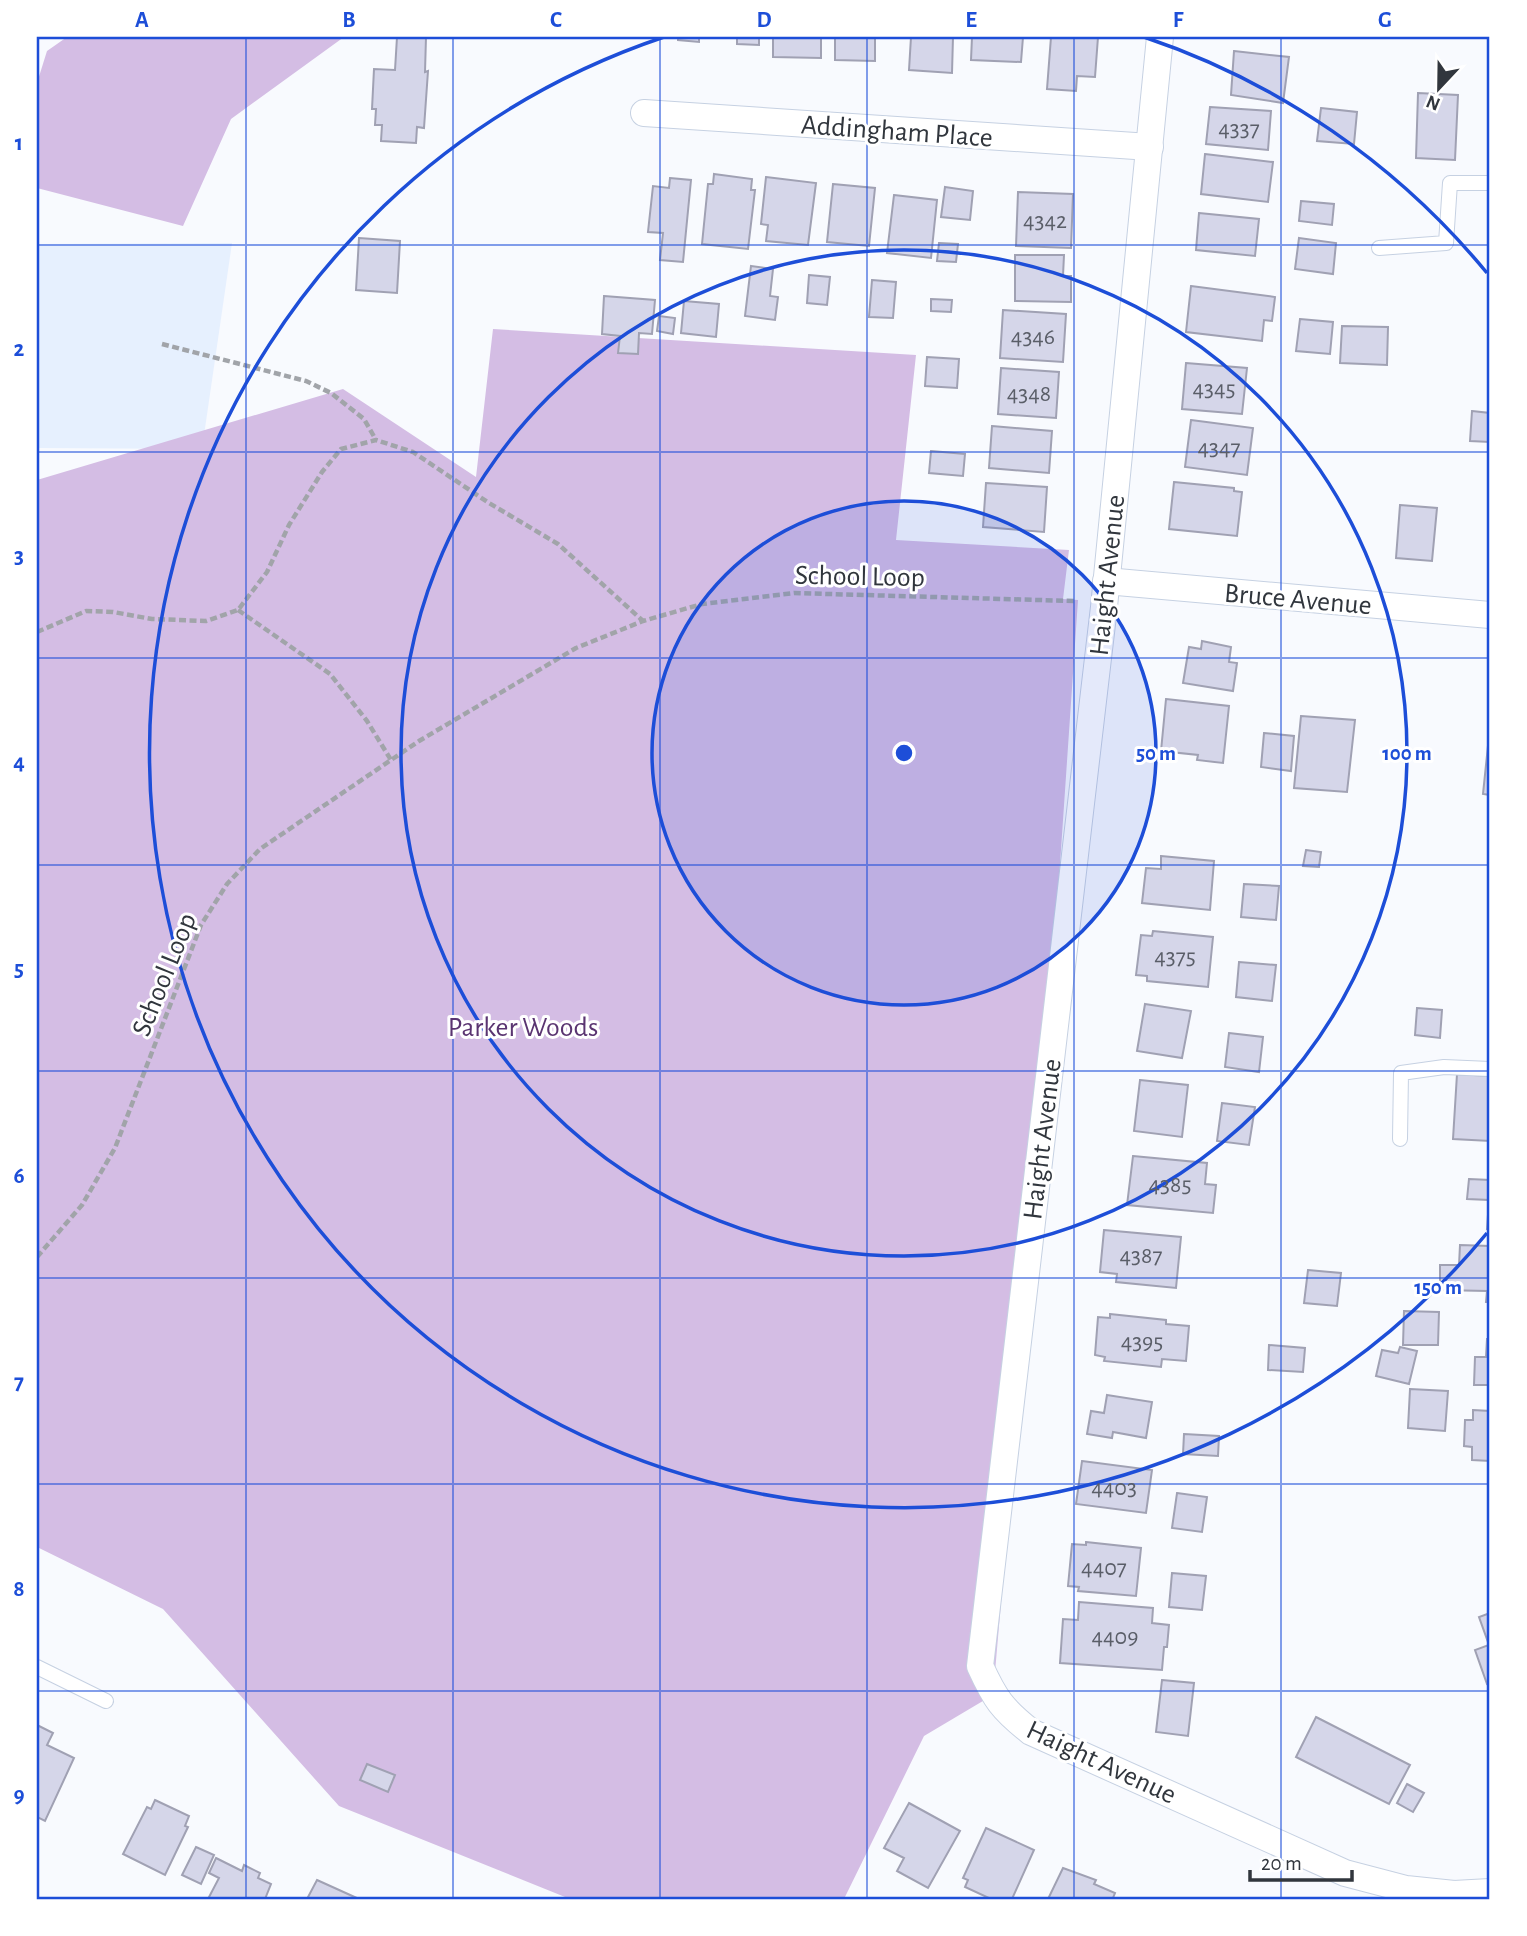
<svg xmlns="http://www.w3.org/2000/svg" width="1527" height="1936" font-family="'Alegreya Sans',sans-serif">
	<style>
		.built { fill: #e6f0fe }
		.green { fill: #d4bde4 }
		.building { fill: #d5d6e9; stroke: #a0a1b3; stroke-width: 2 }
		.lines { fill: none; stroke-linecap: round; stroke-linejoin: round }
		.service-casing { stroke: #c6d1e2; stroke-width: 16 }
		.minor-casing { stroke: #c6d1e2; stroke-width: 28 }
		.path { stroke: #a1a4a9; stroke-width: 4.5; stroke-dasharray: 7 3.5; stroke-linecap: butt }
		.service { stroke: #fff; stroke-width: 14 }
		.minor { stroke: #fff; stroke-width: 26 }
		.grid { fill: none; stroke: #1d4ed8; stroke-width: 2; stroke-opacity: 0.55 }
		.ring { fill: none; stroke: #1d4ed8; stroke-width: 3.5 }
		.labels { text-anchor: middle; stroke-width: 6; stroke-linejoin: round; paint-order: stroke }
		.number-label { font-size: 24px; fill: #5a5e68 }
		.street-label { font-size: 28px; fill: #31363d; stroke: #fff }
		.park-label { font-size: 28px; fill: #5a3471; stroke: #fff }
		.centre { fill: #1d4ed8; stroke: #fff; stroke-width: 3.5 }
		.ring-label { font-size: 21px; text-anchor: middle; font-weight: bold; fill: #1d4ed8; stroke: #fff; stroke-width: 6; stroke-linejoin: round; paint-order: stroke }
		.neatline { fill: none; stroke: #1d4ed8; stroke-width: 2.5 }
		.grid-label { font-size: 23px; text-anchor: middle; font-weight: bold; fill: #1d4ed8 }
	</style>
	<rect width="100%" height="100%" fill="#f8fafe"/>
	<polygon class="built" points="232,243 202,449 37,448 37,244"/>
	<g class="green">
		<polygon points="67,37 344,37 231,119 183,226 37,188 37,83 47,51"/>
		<polygon points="493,329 916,355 896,540 1069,550 1063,599 1078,600 1041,1143 993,1695 924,1736 844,1899 570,1899 339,1806 163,1609 37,1547 37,480 343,389 476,477"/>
	</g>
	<g class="building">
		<polygon points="397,37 426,37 425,72 428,71 424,128 417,127 416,143 381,141 382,125 375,125 376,109 372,109 374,69 395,70"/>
		<polygon points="678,37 699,37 699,42 678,40"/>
		<polygon points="737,37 759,37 759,45 737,44"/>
		<polygon points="773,37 821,37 821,58 773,57"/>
		<polygon points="835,37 875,37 875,61 835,60"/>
		<polygon points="911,37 953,37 952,73 909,70"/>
		<polygon points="972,37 1023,37 1021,62 971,60"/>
		<polygon points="1051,37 1098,37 1095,77 1077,76 1076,91 1047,89"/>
		<polygon points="1234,51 1289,57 1283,103 1231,95"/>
		<polygon points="1418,93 1458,95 1455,160 1416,158"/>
		<polygon points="1210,107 1271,111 1268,150 1206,144"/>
		<polygon points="1321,108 1357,112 1354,144 1317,141"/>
		<polygon points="1205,154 1273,162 1268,202 1201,194"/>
		<polygon points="714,174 752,179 751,190 755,190 748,249 702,244 708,184 713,184"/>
		<polygon points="766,177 816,183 808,245 766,241 768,225 761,224"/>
		<polygon points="670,178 691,180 683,262 660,260 663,233 648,232 653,186 669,188"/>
		<polygon points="833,184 875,188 869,246 827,242"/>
		<polygon points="945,187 973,191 970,220 941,217"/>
		<polygon points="1018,192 1073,194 1071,248 1016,246"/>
		<polygon points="894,195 937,200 931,258 887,253"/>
		<polygon points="1301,201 1334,204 1332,225 1299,221"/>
		<polygon points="1199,213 1259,219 1255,256 1196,250"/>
		<polygon points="359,238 400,241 397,293 356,290"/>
		<polygon points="1299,238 1336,243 1333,274 1295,269"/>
		<polygon points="939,243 958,244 956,262 937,261"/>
		<polygon points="1015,255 1064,255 1063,276 1071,276 1071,302 1015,301"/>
		<polygon points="751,266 773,269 770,296 778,297 775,320 745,316"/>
		<polygon points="809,275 830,277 827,305 807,303"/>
		<polygon points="872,280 896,282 893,318 869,317"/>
		<polygon points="1191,286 1275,297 1272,321 1264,320 1262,341 1186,332"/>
		<polygon points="604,296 655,300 652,334 639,333 638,354 618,353 620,336 602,334"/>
		<polygon points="931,299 952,300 951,312 931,311"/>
		<polygon points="684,301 719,304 716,337 681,333"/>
		<polygon points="1003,310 1066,314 1063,362 1000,358"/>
		<polygon points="659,316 675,318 673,334 657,331"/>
		<polygon points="1300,319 1333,322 1330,354 1296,351"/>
		<polygon points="1342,326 1388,327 1387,365 1340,363"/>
		<polygon points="927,357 959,359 957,388 925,386"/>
		<polygon points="1186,363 1247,368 1242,414 1182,409"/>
		<polygon points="1001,368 1059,372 1056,418 998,414"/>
		<polygon points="1472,411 1490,413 1490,442 1470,441"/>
		<polygon points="1191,420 1253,428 1247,475 1185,467"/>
		<polygon points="992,426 1052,431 1049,473 989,468"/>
		<polygon points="931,451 965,454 963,476 929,473"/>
		<polygon points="1174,482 1234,488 1234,491 1242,492 1237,536 1169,529"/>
		<polygon points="986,483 1047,487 1044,532 983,527"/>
		<polygon points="1400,505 1437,508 1432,561 1396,558"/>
		<polygon points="1202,641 1231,647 1229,662 1237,663 1233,691 1183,683 1189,647 1201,649"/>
		<polygon points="1166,699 1229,706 1223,763 1197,760 1198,755 1161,751"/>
		<polygon points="1301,716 1355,720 1347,792 1294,788"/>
		<polygon points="1490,726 1490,795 1483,794"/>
		<polygon points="1264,733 1294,736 1291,771 1261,767"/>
		<polygon points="1306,850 1321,852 1319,867 1303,866"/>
		<polygon points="1161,856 1214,861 1210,910 1142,903 1146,868 1161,869"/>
		<polygon points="1244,884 1279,886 1276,920 1241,917"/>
		<polygon points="1153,931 1213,937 1208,987 1147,981 1147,976 1136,975 1141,935 1152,936"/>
		<polygon points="1239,962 1276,965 1272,1001 1236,997"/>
		<polygon points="1145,1004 1191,1011 1182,1058 1137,1051"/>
		<polygon points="1417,1008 1442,1010 1440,1038 1415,1035"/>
		<polygon points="1229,1033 1263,1037 1259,1072 1225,1067"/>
		<polygon points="1457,1074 1490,1076 1490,1141 1453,1139"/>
		<polygon points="1140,1080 1188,1085 1182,1137 1134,1131"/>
		<polygon points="1222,1103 1255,1107 1249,1145 1217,1141"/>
		<polygon points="1133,1156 1207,1163 1205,1184 1216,1185 1213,1213 1127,1205"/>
		<polygon points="1469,1179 1490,1180 1490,1229 1487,1229 1489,1200 1467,1199"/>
		<polygon points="1104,1230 1181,1237 1176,1288 1116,1282 1117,1274 1100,1272"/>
		<polygon points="1460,1245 1490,1246 1490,1302 1486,1302 1487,1291 1440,1290 1440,1265 1459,1265"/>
		<polygon points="1308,1270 1341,1273 1337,1306 1304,1303"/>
		<polygon points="1404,1311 1439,1312 1438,1345 1403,1345"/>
		<polygon points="1110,1314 1166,1320 1166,1324 1189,1326 1186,1361 1162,1359 1161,1367 1104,1361 1105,1357 1095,1355 1098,1317 1110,1318"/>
		<polygon points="1487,1339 1490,1339 1490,1385 1474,1385 1475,1357 1486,1357"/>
		<polygon points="1269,1345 1305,1348 1303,1372 1268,1370"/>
		<polygon points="1400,1347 1417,1351 1409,1384 1376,1376 1382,1350 1398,1353"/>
		<polygon points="1410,1389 1448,1391 1445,1431 1408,1428"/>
		<polygon points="1107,1395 1152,1402 1146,1438 1113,1432 1112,1438 1087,1434 1091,1411 1104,1413"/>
		<polygon points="1473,1410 1490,1411 1490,1461 1472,1460 1472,1447 1464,1446 1465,1420 1473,1420"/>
		<polygon points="1184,1434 1219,1436 1218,1456 1183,1454"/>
		<polygon points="1082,1461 1152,1470 1146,1513 1076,1504"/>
		<polygon points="1177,1493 1207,1497 1202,1532 1172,1528"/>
		<polygon points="1086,1542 1141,1548 1136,1596 1078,1591 1079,1587 1068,1586 1072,1544 1086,1545"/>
		<polygon points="1172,1573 1206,1576 1202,1610 1169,1607"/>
		<polygon points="1079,1602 1153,1608 1152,1623 1169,1625 1167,1647 1164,1647 1162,1670 1060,1663 1063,1619 1078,1620"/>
		<polygon points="1490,1613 1490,1683 1487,1684 1475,1650 1489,1645 1479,1617"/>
		<polygon points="1162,1680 1194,1683 1188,1736 1156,1732"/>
		<polygon points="1316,1717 1410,1765 1389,1804 1296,1757"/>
		<polygon points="37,1725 53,1733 47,1745 74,1758 45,1821 37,1817"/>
		<polygon points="367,1764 395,1775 388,1792 360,1780"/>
		<polygon points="1407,1784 1424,1793 1413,1812 1397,1803"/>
		<polygon points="155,1800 189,1816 185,1826 188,1827 165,1875 123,1854 147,1807 151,1809"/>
		<polygon points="909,1803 960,1831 928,1888 897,1871 904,1858 884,1848"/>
		<polygon points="986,1828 1034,1850 1012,1899 991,1899 965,1887 968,1880 963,1878"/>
		<polygon points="196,1847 214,1855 201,1884 182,1875"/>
		<polygon points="216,1858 242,1871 244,1865 260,1873 258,1878 271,1884 265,1899 208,1899 219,1878 209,1873"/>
		<polygon points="1063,1868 1096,1880 1094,1884 1115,1893 1113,1898 1114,1899 1048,1899"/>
		<polygon points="317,1880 359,1899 307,1899"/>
	</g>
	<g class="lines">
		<g class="service-casing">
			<g id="service">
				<polyline points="1379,248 1446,243 1450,183 1490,183"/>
				<polyline points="1400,1139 1401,1073 1444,1067 1490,1069"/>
				<polyline points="37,1667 106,1701"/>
			</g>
		</g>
		<g class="minor-casing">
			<g id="minor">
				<path d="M1160,37L1104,607L980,1666C995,1699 1002,1709 1031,1732L1345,1873L1406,1889L1454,1894L1490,1892"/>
				<polyline points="644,113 1150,147"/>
				<polyline points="1106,581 1490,615"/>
			</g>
		</g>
		<g class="path">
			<polyline points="162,344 306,381 331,393 364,419 376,440"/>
			<polyline points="238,610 330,674 367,721 391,760"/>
			<polyline points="37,632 86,611 113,612 152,619 206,621 238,610 267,572 289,525 322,472 341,449 376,440 413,452 489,503 558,544 643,621"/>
			<polyline points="37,1257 82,1205 115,1148 201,925 227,884 260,849 419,741 576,648 643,621 702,604 794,593 1074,601"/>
		</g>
		<use href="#service" class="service"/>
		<use href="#minor" class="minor"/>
	</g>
	<path class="grid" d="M246,37V1899M453,37V1899M660,37V1899M867,37V1899M1074,37V1899M1281,37V1899M37,245H1490M37,452H1490M37,658H1490M37,865H1490M37,1071H1490M37,1278H1490M37,1484H1490M37,1691H1490"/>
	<circle cx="904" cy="753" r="252" fill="#1d4ed8" fill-opacity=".12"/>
	<g class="ring">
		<circle cx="904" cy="753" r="252"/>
		<circle cx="904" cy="753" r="503"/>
		<path d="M1487 1233A755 755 0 1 1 664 37M1144 37A755 755 0 0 1 1487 273"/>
	</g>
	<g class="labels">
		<g class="number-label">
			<text x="1239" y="136">4337</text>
			<text x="1045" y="228">4342</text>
			<text x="1033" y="344">4346</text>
			<text x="1214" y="396">4345</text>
			<text x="1029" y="401">4348</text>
			<text x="1219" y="455">4347</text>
			<text x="1175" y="964">4375</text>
			<text x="1170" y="1192">4385</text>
			<text x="1141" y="1263">4387</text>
			<text x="1142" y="1349">4395</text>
			<text x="1114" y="1495">4403</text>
			<text x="1104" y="1575">4407</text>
			<text x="1115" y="1644">4409</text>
		</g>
		<g class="street-label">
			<text transform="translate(897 130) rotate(4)" y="10">Addingham Place</text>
			<text transform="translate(860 575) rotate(1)" y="10">School Loop</text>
			<text transform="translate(1106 575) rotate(-84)" y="10">Haight Avenue</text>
			<text transform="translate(1298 598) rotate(5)" y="10">Bruce Avenue</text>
			<text transform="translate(163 974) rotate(-68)" y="10">School Loop</text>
			<text transform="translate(1041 1139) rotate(-83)" y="10">Haight Avenue</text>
			<text transform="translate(1102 1761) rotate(25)" y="10">Haight Avenue</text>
		</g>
		<g class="park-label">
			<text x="523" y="1036">Parker Woods</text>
		</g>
	</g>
	<circle cx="904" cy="753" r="10" class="centre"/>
	<g class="ring-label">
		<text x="1156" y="760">50 m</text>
		<text x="1407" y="760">100 m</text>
		<text x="1438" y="1294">150 m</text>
	</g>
	<rect width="1527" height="1936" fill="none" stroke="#ffffff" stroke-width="77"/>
	<g transform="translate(1439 88) rotate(202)" stroke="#ffffff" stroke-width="5" paint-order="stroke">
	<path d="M0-5L12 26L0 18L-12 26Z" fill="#31363d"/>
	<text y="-10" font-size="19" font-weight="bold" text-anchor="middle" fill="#31363d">N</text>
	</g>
	<path d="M1250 1870v10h102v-10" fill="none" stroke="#31363d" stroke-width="3.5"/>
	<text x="1261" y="1870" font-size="21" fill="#31363d" stroke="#ffffff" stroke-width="5" paint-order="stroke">20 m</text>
	<rect x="38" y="38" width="1450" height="1860" class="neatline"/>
	<g class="grid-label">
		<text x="142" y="27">A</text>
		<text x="349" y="27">B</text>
		<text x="556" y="27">C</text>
		<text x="764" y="27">D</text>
		<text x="971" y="27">E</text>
		<text x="1178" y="27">F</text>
		<text x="1385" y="27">G</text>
		<text x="19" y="150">1</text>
		<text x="19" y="356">2</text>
		<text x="19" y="563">3</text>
		<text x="19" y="769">4</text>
		<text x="19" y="976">5</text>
		<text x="19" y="1183">6</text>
		<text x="19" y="1389">7</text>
		<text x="19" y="1596">8</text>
		<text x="19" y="1802">9</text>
	</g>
</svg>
